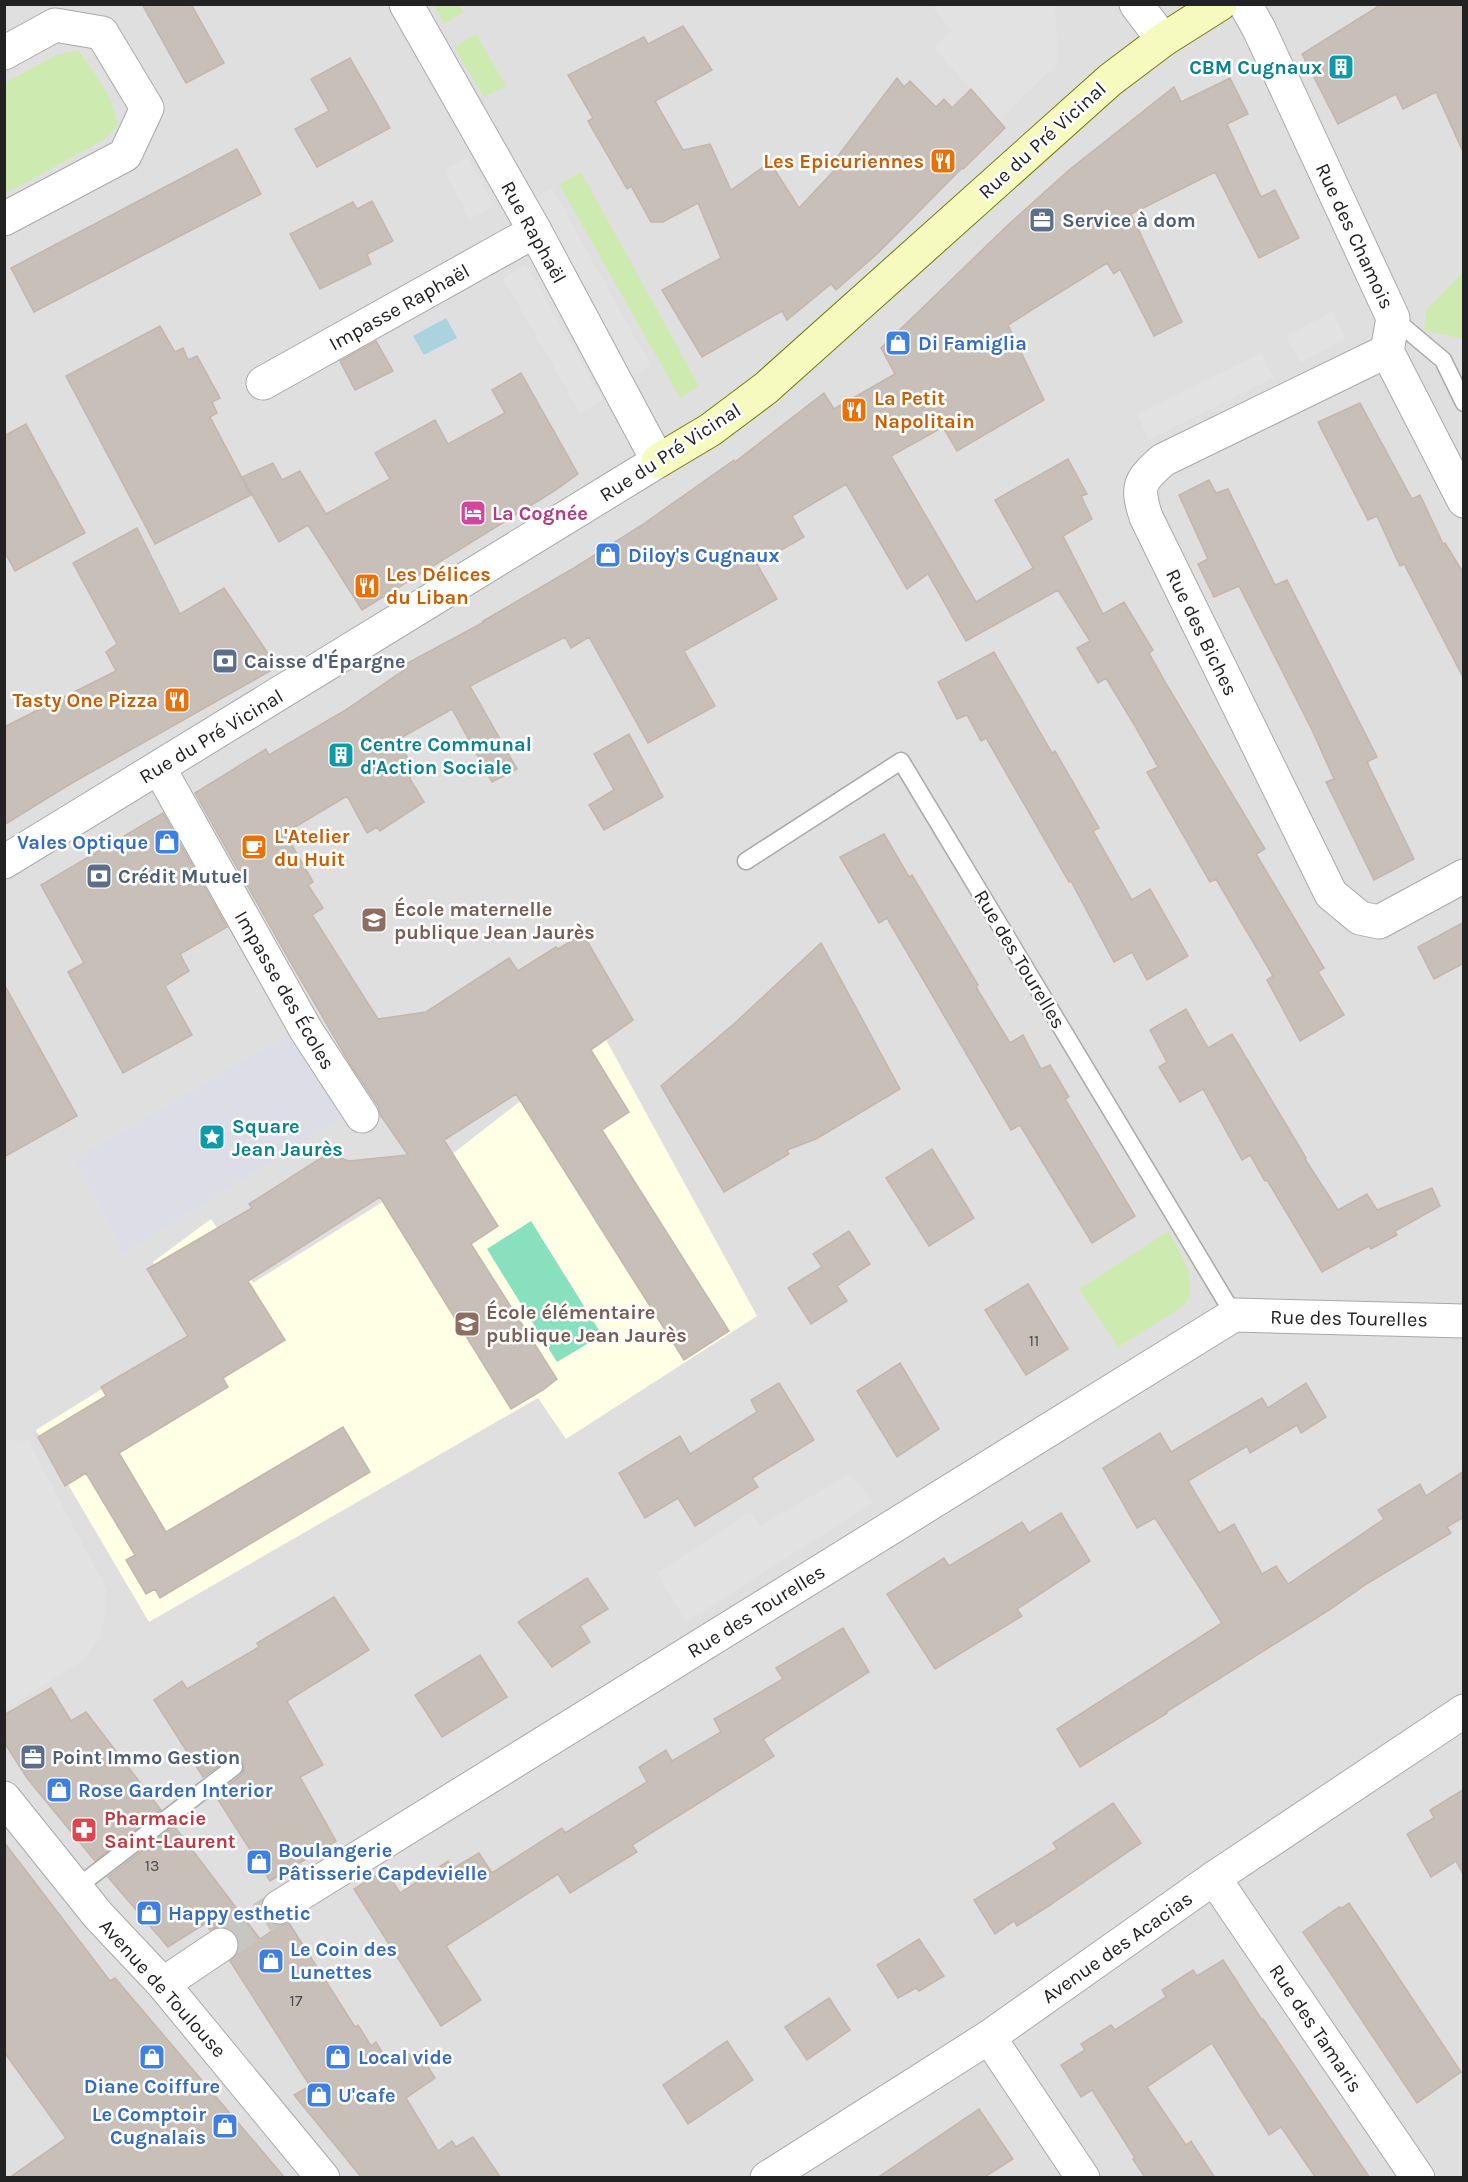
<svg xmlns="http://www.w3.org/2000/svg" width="1468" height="2182" font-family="Karla,sans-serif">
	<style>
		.residential { fill: #e0dfdf }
		.education { fill: #ffffe5 }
		.grass { fill: #cdebb0 }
		.pitch { fill: #88e0be }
		.parking { fill: #e2e2e2 }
		.plaza { fill: #dddde8 }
		.water { fill: #aad3df }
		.building { fill: #c7bfb8; stroke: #c4b6ab; stroke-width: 1.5 }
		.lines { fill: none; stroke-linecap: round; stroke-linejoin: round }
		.minor-tunnel { stroke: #c8c6c1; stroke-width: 33; stroke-dasharray: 33 16; stroke-linecap: butt }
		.service-casing { stroke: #a9a9a9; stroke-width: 19 }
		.minor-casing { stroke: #a9a9a9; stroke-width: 35 }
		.tertiary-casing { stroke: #a9a9a9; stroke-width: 35 }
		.secondary-casing { stroke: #707d05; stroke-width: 35 }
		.service { stroke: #fff; stroke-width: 16 }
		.minor { stroke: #fff; stroke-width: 33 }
		.tertiary { stroke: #fff; stroke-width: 33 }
		.secondary { stroke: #f7fabf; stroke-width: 33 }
		.labels { text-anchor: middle; stroke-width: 5; stroke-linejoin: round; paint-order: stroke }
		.number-label { font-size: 16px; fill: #4b4948 }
		.culture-label { font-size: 20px; font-weight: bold; fill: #0d838f; stroke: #fff; text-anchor: start }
		.street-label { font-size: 20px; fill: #222; stroke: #fff }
		.food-label { font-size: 20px; font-weight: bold; fill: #c56008; stroke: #fff; text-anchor: start }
		.service-label { font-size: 20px; font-weight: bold; fill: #4e5e75; stroke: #fff; text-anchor: start }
		.shop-label { font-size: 20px; font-weight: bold; fill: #366cbe; stroke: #fff; text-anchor: start }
		.hotel-label { font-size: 20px; font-weight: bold; fill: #b23c85; stroke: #fff; text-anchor: start }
		.education-label { font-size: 20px; font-weight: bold; fill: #785e54; stroke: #fff; text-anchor: start }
		.health-label { font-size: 20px; font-weight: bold; fill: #be3a42; stroke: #fff; text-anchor: start }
	</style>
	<rect width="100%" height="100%" fill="#f2efe9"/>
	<polygon class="residential" points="5,5 1463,5 1463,2177 5,2178"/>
	<polygon class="education" points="604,1036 757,1316 566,1439 538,1398 149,1622 36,1430 194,1332 153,1262 211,1219 253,1283 424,1176"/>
	<g class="grass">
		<polygon points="433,5 459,5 464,12 444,24"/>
		<polygon points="476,34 506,86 484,97 454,47"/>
		<path d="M78,50C93,72 117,100 117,127L105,139L5,194V83L54,56Z"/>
		<polygon points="581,172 699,386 680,398 559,184"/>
		<polygon points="1463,272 1463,339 1424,330 1426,310"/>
		<polygon points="1169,1231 1189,1271 1190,1294 1184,1306 1118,1347 1079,1289"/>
	</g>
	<polygon class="pitch" points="531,1221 602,1335 557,1362 487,1249"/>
	<g class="parking">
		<polygon points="938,4 1055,5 1058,63 998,121 934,47 952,31 933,8"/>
		<polygon points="468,157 494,206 470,219 444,170"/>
		<polygon points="552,188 651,366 628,379 529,201"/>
		<polygon points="526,265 603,400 580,413 503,278"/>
		<polygon points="1332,312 1346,338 1300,363 1286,336"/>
		<polygon points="1261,353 1274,377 1149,440 1137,414"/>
		<polygon points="5,1440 29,1441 106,1589 105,1618 98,1641 83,1660 5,1710"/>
		<polygon points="850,1474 874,1502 686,1622 657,1573 750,1512 760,1526"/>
	</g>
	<polygon class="plaza" points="289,1034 347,1115 124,1253 75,1159"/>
	<polygon class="water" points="446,318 457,338 424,355 413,336"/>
	<g class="building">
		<polygon points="142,4 191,4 224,63 186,83"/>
		<polygon points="1382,4 1464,4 1464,154 1436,92 1403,109 1396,94 1338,124 1302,54"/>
		<polygon points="683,26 712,70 655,101 683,150 710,144 731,190 770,162 799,208 843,161 838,156 897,78 904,87 910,81 936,107 944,99 952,108 971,89 1005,128 963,169 962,168 878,253 836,290 831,284 787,320 782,311 702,357 662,290 721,258 698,203 663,222 651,222 631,186 627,189 588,121 593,118 568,75 644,37 648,44"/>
		<polygon points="350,58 390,128 317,167 295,129 329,111 311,79"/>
		<polygon points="1230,78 1248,114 1227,124 1261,197 1275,190 1299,238 1259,258 1215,172 1131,214 1182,322 1154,336 1120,269 1114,274 1107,263 1008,325 1044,400 957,451 943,427 891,456 976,602 1033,568 995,500 1068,459 1087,494 1081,496 1092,519 1063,536 1103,614 1124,602 1153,650 1149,653 1168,687 1265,849 1256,854 1324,968 1318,972 1344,1015 1300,1041 1267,980 1273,976 1216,879 1210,882 1147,772 1158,767 1135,726 1106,678 1098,683 1077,648 1090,641 1058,590 966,641 928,574 907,589 846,484 792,516 804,537 757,564 777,599 684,651 715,706 648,743 589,637 571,648 565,637 470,686 517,769 492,782 452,709 397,740 412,765 410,779 424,802 380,831 377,827 367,833 347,796 285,833 313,882 308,885 323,908 312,915 378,1019 426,1012 509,958 518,971 556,947 558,949 583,934 633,1020 591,1050 629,1112 602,1130 729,1331 684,1360 516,1094 444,1140 498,1226 471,1244 557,1379 543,1390 511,1409 380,1197 248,1281 285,1340 223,1378 228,1387 119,1453 166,1532 343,1427 370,1472 160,1598 155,1589 146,1594 126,1560 135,1555 86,1473 65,1486 38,1437 106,1396 101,1387 188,1336 147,1269 252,1208 249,1204 327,1154 349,1161 408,1155 381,1116 378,1106 350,1064 290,961 195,793 266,749 269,755 344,711 404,670 402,666 484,622 483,621 574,568 642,525 734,460 735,462 824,393 834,409 895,374 881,348 1009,224 1069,170 1174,87 1181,102"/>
		<polygon points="237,149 261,194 34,312 11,268"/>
		<polygon points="372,201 393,241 367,254 371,264 320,289 290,234 353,202 357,209"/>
		<polygon points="160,326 175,352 183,348 188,360 197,356 220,398 212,402 217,413 210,417 251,495 155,544 66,376"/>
		<polygon points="376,341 393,371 355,390 340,361"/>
		<polygon points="521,373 578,474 554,491 362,610 308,525 279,542 242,477 273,463 282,480 300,471 326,514 390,479 375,453 435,420 448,444 505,413 492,390"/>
		<polygon points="1360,403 1412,499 1420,495 1443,544 1445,543 1464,574 1464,679 1404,564 1400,566 1377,516 1368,520 1318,422"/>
		<polygon points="26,424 85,533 15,571 4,551 4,436"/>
		<polygon points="1209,480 1216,493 1228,489 1275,585 1287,580 1377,757 1367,762 1414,859 1374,880 1326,782 1334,779 1312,730 1239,586 1214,597 1198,564 1208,559 1179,495"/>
		<polygon points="137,528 180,614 224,588 277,667 72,783 4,825 4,727 116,671 106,652 117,644 73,563"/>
		<polygon points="994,652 1052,753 1055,751 1099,828 1093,831 1132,900 1150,889 1188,956 1147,980 1132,952 1114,962 1071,881 1069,882 986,738 981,741 967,715 957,719 938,682"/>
		<polygon points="629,734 663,797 604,830 589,805 614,790 594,754"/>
		<polygon points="163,813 227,927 180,954 189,971 165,986 192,1035 123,1073 68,972 84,963 41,885"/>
		<polygon points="884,834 909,877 912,875 978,985 976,987 1010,1043 1023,1035 1041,1069 1050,1065 1069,1097 1065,1099 1135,1216 1092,1243 1020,1125 1011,1130 887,918 879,923 840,857"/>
		<polygon points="1464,922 1464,963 1434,979 1418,947"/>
		<polygon points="821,943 900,1089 816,1139 787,1150 789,1154 724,1192 661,1086 736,1022"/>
		<polygon points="4,984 77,1116 4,1157"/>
		<polygon points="1186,1009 1208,1048 1232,1034 1306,1158 1305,1159 1338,1210 1367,1194 1377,1210 1432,1188 1440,1206 1395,1231 1397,1235 1371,1249 1369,1246 1322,1272 1267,1180 1265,1181 1250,1155 1242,1160 1203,1089 1180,1102 1159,1067 1167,1062 1150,1030"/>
		<polygon points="932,1149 974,1218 929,1246 886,1178"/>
		<polygon points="849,1231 870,1264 837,1286 847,1301 811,1324 788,1288 822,1267 813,1254"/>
		<polygon points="1028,1284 1068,1349 1026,1375 985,1310"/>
		<polygon points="900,1363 939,1429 897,1457 857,1391"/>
		<polygon points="779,1383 814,1440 752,1478 758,1487 695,1526 678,1498 645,1518 619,1473 680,1436 690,1454 757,1412 751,1400"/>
		<polygon points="1306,1383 1326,1417 1301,1433 1297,1425 1250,1453 1247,1446 1188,1481 1219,1533 1234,1524 1262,1574 1276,1566 1288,1584 1384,1519 1378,1510 1420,1484 1426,1496 1464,1471 1464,1517 1447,1527 1451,1533 1368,1583 1329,1610 1166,1712 1167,1713 1080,1767 1057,1729 1222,1623 1155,1518 1137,1528 1103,1468 1160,1433 1171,1452 1262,1398 1268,1408"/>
		<polygon points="1061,1513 1090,1561 1017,1609 1022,1616 935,1669 887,1594 944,1558 949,1566 1022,1522 1029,1533"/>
		<polygon points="587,1578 608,1609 580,1626 590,1642 552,1667 518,1622"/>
		<polygon points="334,1597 369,1650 287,1701 323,1765 300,1777 336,1841 270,1881 215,1795 241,1775 244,1770 243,1761 237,1757 232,1757 203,1777 154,1700 182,1681 187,1689 259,1647 257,1643"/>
		<polygon points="843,1628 869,1672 763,1739 774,1756 632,1845 637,1852 570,1893 558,1874 446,1946 481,2000 441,2026 354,1889 385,1870 400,1893 448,1861 452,1869 479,1853 492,1873 562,1828 565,1833 647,1782 639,1767 666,1750 672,1761 721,1732 714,1719 783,1679 776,1668"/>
		<polygon points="480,1655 507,1697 442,1737 415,1695"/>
		<polygon points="51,1688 71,1721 86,1712 161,1810 95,1861 27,1778 4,1742 4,1715"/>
		<polygon points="1464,1789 1464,1876 1456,1861 1431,1877 1407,1834 1434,1818 1430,1810"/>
		<polygon points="1113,1803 1141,1843 1047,1907 1017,1926 1014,1921 995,1934 974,1900 1057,1849 1053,1843"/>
		<polygon points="174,1826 260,1939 279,1926 289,1923 355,2027 358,2025 371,2046 376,2042 386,2059 419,2052 435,2078 406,2098 438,2151 452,2141 456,2147 473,2137 501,2178 362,2178 294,2095 310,2086 230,1961 238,1953 240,1943 236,1934 229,1928 220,1926 210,1930 206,1923 168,1947 108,1877"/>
		<polygon points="4,1842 110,1981 115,1978 285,2178 9,2178 66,2138 4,2052"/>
		<polygon points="1349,1903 1461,2072 1417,2103 1303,1932 1339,1907 1342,1908"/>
		<polygon points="919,1939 944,1976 919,1991 916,1988 898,1998 877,1965"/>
		<polygon points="1223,1960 1262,2020 1263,2019 1370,2178 1316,2178 1281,2127 1269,2135 1212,2043 1147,2087 1186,2145 1191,2141 1215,2178 1141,2178 1144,2176 1133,2159 1135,2158 1092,2090 1081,2097 1061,2065 1085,2050 1081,2044 1111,2025 1115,2030 1166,1997 1162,1990 1193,1970 1197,1976"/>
		<polygon points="829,1998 850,2030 807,2060 785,2027"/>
		<polygon points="727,2041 753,2080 688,2124 663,2085"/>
		<polygon points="979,2109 1013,2159 983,2178 877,2178"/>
	</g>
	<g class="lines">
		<polyline class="minor-tunnel" points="221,1945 279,1907"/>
		<g class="service-casing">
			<g id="service">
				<polyline points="1393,318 1443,360 1464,403"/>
				<polyline points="746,861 901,761 1234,1315"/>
				<polyline points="76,1888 234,1767"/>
			</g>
		</g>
		<g class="minor-casing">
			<g id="minor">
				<polyline points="1245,4 1259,29 1393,318 1387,351 1464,501"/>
				<polyline points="4,53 55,25 102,33 147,108 125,155 4,219"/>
				<path d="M1387,351L1163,460C1139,481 1136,486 1146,517L1331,894L1360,918L1379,922L1464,876"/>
				<polyline points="263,383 535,231"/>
				<polyline points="159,768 306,1030 362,1116"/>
				<polyline points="4,862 658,461 535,231 406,4"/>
				<polyline points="4,1798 98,1915 163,1984 221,1945"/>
				<polyline points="1214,1878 1418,2178"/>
				<polyline points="279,1907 1234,1315 1464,1321"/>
				<polyline points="989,2037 1083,2178"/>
				<polyline points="767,2178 989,2037 1214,1878 1464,1711"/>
			</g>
		</g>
		<g class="tertiary-casing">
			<g id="tertiary">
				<polyline points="1136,4 1163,40"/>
				<polyline points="163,1984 323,2178"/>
			</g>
		</g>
		<g class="secondary-casing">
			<polyline id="secondary" points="658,461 710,430 766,388 1110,80 1163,40 1220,4"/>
		</g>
		<use href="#service" class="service"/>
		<use href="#minor" class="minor"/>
		<use href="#tertiary" class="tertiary"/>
		<use href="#secondary" class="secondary"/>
	</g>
	<defs>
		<g id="building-square" transform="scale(1.35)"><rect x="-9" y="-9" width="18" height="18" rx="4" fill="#0f9aa8" stroke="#fff"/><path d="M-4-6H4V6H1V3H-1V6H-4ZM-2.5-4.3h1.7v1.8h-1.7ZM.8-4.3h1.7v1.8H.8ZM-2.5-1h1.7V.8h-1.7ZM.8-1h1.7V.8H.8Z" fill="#fff"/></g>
		<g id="restaurant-square" transform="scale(1.35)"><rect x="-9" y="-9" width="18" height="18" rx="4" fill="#e8710a" stroke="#fff"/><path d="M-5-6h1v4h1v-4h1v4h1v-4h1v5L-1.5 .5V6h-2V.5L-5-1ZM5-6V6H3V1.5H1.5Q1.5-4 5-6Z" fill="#fff"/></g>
		<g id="office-square" transform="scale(1.35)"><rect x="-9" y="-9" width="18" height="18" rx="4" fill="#5c6f8a" stroke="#fff"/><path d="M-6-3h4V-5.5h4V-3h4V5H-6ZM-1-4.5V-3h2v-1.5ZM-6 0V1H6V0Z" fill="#fff"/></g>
		<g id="shop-square" transform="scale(1.35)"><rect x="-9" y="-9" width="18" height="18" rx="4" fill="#3f7fe0" stroke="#fff"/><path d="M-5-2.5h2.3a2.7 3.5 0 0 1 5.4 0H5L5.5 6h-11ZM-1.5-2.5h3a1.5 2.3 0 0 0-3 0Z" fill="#fff"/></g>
		<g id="hotel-square" transform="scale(1.35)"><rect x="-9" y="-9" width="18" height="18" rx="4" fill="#d1479c" stroke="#fff"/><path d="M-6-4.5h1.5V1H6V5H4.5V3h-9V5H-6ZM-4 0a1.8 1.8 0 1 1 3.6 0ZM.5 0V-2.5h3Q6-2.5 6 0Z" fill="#fff"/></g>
		<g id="bank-square" transform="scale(1.35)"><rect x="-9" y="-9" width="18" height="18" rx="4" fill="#5c6f8a" stroke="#fff"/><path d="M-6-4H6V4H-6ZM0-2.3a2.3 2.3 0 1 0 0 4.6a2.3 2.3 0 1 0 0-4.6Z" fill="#fff"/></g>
		<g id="cafe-square" transform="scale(1.35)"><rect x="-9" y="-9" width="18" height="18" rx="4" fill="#e8710a" stroke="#fff"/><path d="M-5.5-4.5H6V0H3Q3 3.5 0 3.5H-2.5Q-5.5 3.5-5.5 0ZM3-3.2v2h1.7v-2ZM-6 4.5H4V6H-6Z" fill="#fff"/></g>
		<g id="school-square" transform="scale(1.35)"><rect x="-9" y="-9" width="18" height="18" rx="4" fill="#8d6e63" stroke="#fff"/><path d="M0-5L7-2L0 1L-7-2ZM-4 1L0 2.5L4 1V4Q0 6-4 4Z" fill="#fff"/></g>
		<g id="sight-square" transform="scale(1.35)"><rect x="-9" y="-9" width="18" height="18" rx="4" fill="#0f9aa8" stroke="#fff"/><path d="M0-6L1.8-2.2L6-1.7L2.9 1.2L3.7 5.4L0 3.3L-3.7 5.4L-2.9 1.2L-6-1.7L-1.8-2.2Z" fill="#fff"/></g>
		<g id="pharmacy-square" transform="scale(1.35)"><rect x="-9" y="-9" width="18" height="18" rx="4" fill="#e0444e" stroke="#fff"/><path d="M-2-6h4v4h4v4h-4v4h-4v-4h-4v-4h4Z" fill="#fff"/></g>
	</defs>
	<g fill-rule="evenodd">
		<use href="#building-square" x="1341" y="67"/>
		<use href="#restaurant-square" x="943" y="161"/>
		<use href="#office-square" x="1042" y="220"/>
		<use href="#shop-square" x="898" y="343"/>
		<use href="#restaurant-square" x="854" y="410"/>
		<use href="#hotel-square" x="473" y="513"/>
		<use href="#shop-square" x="608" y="555"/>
		<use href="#restaurant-square" x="367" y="586"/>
		<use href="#bank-square" x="225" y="661"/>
		<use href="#restaurant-square" x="177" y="700"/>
		<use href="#building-square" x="341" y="755"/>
		<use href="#shop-square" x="167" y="842"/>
		<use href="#cafe-square" x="254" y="847"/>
		<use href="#bank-square" x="99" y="876"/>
		<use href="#school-square" x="374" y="920"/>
		<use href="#sight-square" x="212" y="1137"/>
		<use href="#school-square" x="467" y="1324"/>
		<use href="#office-square" x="33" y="1757"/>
		<use href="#shop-square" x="59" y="1790"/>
		<use href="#pharmacy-square" x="84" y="1830"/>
		<use href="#shop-square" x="259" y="1862"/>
		<use href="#shop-square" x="149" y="1913"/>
		<use href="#shop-square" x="271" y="1961"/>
		<use href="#shop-square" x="152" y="2057"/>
		<use href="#shop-square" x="338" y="2057"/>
		<use href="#shop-square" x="319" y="2095"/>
		<use href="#shop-square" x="225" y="2126"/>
	</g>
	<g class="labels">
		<g class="number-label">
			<text x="1034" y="1346">11</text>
			<text x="152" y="1871">13</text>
			<text x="296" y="2006">17</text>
		</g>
		<g class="culture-label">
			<text x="1322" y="74" text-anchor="end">CBM Cugnaux</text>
			<text x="360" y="751">Centre Communal<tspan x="360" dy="23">d'Action Sociale</tspan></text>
			<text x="232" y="1133">Square<tspan x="232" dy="23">Jean Jaurès</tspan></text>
		</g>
		<g class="street-label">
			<text transform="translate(1042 140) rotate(-42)" y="7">Rue du Pré Vicinal</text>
			<text transform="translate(534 232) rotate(61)" y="7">Rue Raphaël</text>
			<text transform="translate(1355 236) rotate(65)" y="7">Rue des Chamois</text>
			<text transform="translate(399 307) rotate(-29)" y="7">Impasse Raphaël</text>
			<text transform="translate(670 452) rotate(-33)" y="7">Rue du Pré Vicinal</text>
			<text transform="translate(1202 632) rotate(64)" y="7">Rue des Biches</text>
			<text transform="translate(211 736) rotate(-31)" y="7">Rue du Pré Vicinal</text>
			<text transform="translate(1020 959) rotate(59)" y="7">Rue des Tourelles</text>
			<text transform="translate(285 990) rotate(60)" y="7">Impasse des Écoles</text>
			<text transform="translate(1349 1318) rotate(1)" y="7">Rue des Tourelles</text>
			<text transform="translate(756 1611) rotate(-32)" y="7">Rue des Tourelles</text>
			<text transform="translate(1117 1947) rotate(-35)" y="7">Avenue des Acacias</text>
			<text transform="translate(163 1988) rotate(48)" y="7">Avenue de Toulouse</text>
			<text transform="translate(1316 2028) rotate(56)" y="7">Rue des Tamaris</text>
		</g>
		<g class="food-label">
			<text x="924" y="168" text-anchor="end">Les Epicuriennes</text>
			<text x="874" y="405">La Petit<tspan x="874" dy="23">Napolitain</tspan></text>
			<text x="386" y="581">Les Délices<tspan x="386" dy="23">du Liban</tspan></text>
			<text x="158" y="707" text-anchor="end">Tasty One Pizza</text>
			<text x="274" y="843">L'Atelier<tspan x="274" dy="23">du Huit</tspan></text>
		</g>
		<g class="service-label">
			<text x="1062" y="227">Service à dom</text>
			<text x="244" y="668">Caisse d'Épargne</text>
			<text x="118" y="883">Crédit Mutuel</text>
			<text x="52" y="1764">Point Immo Gestion</text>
		</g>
		<g class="shop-label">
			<text x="918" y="350">Di Famiglia</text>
			<text x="628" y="562">Diloy's Cugnaux</text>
			<text x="148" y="849" text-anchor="end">Vales Optique</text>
			<text x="78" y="1797">Rose Garden Interior</text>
			<text x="278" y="1857">Boulangerie<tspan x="278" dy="23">Pâtisserie Capdevielle</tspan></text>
			<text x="168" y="1920">Happy esthetic</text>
			<text x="290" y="1956">Le Coin des<tspan x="290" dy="23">Lunettes</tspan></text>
			<text x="358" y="2064">Local vide</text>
			<text x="152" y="2093" text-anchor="middle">Diane Coiffure</text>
			<text x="338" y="2102">U'cafe</text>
			<text x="206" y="2121" text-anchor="end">Le Comptoir<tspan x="206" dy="23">Cugnalais</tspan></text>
		</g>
		<g class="hotel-label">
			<text x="492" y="520">La Cognée</text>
		</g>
		<g class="education-label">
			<text x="394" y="916">École maternelle<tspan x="394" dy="23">publique Jean Jaurès</tspan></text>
			<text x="486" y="1319">École élémentaire<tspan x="486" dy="23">publique Jean Jaurès</tspan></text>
		</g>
		<g class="health-label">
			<text x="104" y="1825">Pharmacie<tspan x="104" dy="23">Saint-Laurent</tspan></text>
		</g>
	</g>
	<rect width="1468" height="2182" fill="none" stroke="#222222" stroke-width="12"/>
</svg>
